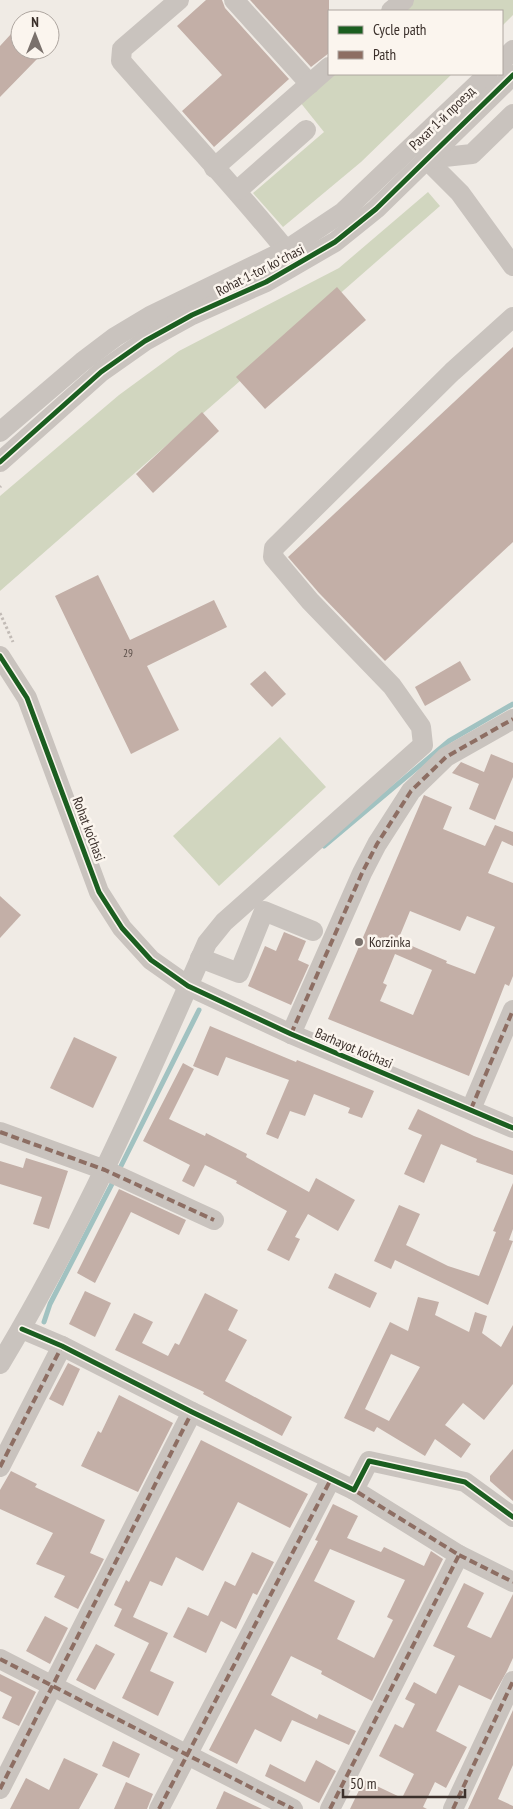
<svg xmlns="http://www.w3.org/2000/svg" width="513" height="1809" font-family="'PT Sans Narrow',sans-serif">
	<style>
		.green { fill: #d1d6bf }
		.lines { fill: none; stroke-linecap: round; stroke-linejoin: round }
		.stream { stroke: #a1c2c1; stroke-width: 5 }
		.building { fill: #c3afa7; fill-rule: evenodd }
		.path { stroke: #c2bbb6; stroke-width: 3; stroke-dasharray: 2.5 2.5; stroke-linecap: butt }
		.minor { stroke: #c9c3be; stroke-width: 20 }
		.quiet { stroke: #8d6e63; stroke-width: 4; stroke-dasharray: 8 4; stroke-linecap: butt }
		.cycleway-casing { stroke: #fbf5ee; stroke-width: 8 }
		.cycleway { stroke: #1b5e20; stroke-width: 5 }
		.poi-dot { fill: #7a716c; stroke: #fbf5ee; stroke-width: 2 }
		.labels { text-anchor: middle; stroke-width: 5; stroke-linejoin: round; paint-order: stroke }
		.number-label { font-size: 11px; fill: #5d504a }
		.street-label { font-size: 14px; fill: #3b302b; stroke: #fbf5ee }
		.poi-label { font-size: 14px; fill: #3b302b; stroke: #fbf5ee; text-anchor: start }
	</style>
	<rect width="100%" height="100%" fill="#f0ebe5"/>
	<g class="green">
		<polygon points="410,0 513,0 513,15 502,26 502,11 398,11"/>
		<polygon points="331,74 452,74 361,162 283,227 253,193 324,132 300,102"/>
		<polygon points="428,192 440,206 0,591 0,496 119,395 179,351 339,268"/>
		<polygon points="280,737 326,787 219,886 173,836"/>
	</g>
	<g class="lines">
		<g class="stream">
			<polyline points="324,846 449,741 513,704"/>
			<polyline points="119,1170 199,1010"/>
			<polyline points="44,1322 50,1304 115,1178"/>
		</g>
	</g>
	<g class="building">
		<polygon points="206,0 222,0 225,8 289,79 214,147 182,111 222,75 177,26"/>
		<polygon points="250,0 329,0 329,53 311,67"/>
		<polygon points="11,34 20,42 20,50 28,50 37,59 0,97 0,46"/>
		<polygon points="337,287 366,320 265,409 236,377"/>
		<polygon points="513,347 513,542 385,661 319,593 288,557"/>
		<polygon points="202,412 219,431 153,493 136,474"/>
		<polygon points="98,575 130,640 214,600 227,627 147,666 179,730 131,754 55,596"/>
		<polygon points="460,661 471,680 425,706 415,687"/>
		<polygon points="265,671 286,694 272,707 250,684"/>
		<polygon points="491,754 513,763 513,777 495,820 469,809 479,784 452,773 461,762 484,772"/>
		<path d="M424,795L452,807L443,829L485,846L495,825L513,832V846L502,841L488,873L513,883V976L509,986L505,984L469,1076L328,1019ZM410,911L460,931L467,916L495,927L475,974L446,963L447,961L398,940ZM395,954L432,970L413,1015L380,1001L387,985L383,983Z"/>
		<polygon points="0,896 21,915 0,938"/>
		<polygon points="284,932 306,941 298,960 309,965 291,1005 248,986 265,946 276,951"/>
		<polygon points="210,1026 296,1062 297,1060 374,1091 362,1118 348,1113 350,1108 314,1094 305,1116 290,1111 278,1139 266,1134 289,1080 226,1057 218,1076 193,1066"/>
		<polygon points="74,1037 117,1057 93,1108 50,1088"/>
		<polygon points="183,1063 194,1069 169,1119 205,1136 206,1133 247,1154 246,1157 309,1192 316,1178 355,1200 338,1231 308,1214 295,1237 300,1239 289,1261 267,1250 287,1211 236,1183 237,1181 205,1165 194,1187 182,1181 190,1165 143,1141"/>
		<polygon points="418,1109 474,1136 513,1151 513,1175 476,1162 477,1159 441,1144 424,1183 404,1174 422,1135 408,1129"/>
		<polygon points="26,1158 68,1171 49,1229 33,1224 42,1197 0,1184 0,1161 23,1168"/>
		<polygon points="513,1183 513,1229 509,1240 513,1241 488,1305 395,1260 391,1269 374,1261 399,1205 420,1214 406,1245 448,1266 479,1276 496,1232 493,1231"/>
		<polygon points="119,1189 186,1220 179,1235 131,1212 95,1283 77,1273"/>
		<polygon points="335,1273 377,1293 370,1308 328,1288"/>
		<polygon points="85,1291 111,1303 95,1337 69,1324"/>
		<polygon points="205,1293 238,1310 228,1330 247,1340 225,1381 292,1417 282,1436 203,1394 204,1392 115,1350 134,1313 153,1322 142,1343 168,1356 175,1343 179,1345"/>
		<path d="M418,1297L439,1302L435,1315L469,1332L475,1312L487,1316L482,1333L501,1347L513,1325V1384L484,1420L463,1403L445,1425L471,1444L461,1458L435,1439L425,1456L377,1427L374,1432L344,1418L390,1322L408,1331ZM391,1354L420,1367L389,1421L365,1409Z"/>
		<polygon points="68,1363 80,1369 63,1406 49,1399"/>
		<polygon points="119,1395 173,1423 138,1492 81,1466 98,1431 101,1433"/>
		<polygon points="201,1440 308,1494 290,1528 238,1502 203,1571 176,1557 162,1586 150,1581 133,1617 168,1633 150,1671 174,1682 158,1716 122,1698 149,1643 114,1626 122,1609 114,1605 126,1580 129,1582"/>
		<polygon points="513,1449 513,1501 490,1481 490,1476"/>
		<polygon points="11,1471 37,1484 35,1487 105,1520 90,1553 104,1559 78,1609 54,1597 65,1576 36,1564 53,1533 0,1509 0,1490"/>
		<path d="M333,1504L358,1516L347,1538L381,1552L384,1547L424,1566L431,1551L443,1559L372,1701L321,1674L322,1671L291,1656L271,1695L317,1719L319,1714L356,1731L349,1745L292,1720L281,1742L255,1729L237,1764L209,1750L318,1541L315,1540ZM330,1549L405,1580L387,1617L393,1620L374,1658L337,1639L355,1601L314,1581Z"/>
		<polygon points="252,1552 274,1562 257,1595 253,1593 236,1629 221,1621 206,1653 173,1637 188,1607 208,1616 225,1581 235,1586"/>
		<polygon points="464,1583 484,1593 467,1627 491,1638 513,1594 513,1658 507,1671 491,1700 459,1685 436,1731 467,1747 446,1788 435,1782 423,1807 427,1809 350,1809 364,1780 402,1798 414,1774 379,1756 395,1724 403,1728 415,1704 405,1699 414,1682 436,1694 455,1656 433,1646"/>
		<polygon points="45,1616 68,1628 50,1664 26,1651"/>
		<polygon points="96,1644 115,1654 95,1690 76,1680"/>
		<polygon points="0,1674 36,1692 19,1726 2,1718 12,1697 0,1691"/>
		<polygon points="513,1710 513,1765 498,1799 513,1806 513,1809 468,1809"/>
		<polygon points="113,1741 140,1754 129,1778 102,1766"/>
		<polygon points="64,1758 98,1774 79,1809 10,1809 26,1778 49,1790"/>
		<polygon points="316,1760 336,1771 319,1803 265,1776 270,1764 305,1782"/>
		<polygon points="126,1782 153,1794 147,1809 114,1809"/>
		<polygon points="224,1791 262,1809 216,1809"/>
	</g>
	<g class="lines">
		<g class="path">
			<polyline points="0,487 1,486"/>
			<polyline points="0,613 13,642"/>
		</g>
		<g class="minor">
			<path d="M179,0L122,49L121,61C176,124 233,185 286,250"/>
			<polyline points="234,0 310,84"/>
			<polyline points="391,11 404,0"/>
			<polyline points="502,61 513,50"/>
			<polyline points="426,159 460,193 513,266"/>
			<polyline points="426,159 472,154 513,114"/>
			<polyline points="214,168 329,67"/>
			<polyline points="238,190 306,130"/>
			<polyline points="0,432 82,362 115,337 150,316 286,250 343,212 488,74"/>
			<polyline points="0,462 101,372 145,341 192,315 266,282 335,242 376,209 513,75"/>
			<polyline points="0,656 27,698 99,892 122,928 151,960 188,986 291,1034 513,1128"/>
			<polyline points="200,958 239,973 264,911 313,931"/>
			<polyline points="291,1034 362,873 377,844 411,791 446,757 513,719"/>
			<polyline points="471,1109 513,1010"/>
			<polyline points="0,1132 105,1170 214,1220"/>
			<polyline points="22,1329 62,1346 192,1412 354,1490 369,1461 465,1482 513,1517"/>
			<path d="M0,1364C81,1230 144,1087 207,943L224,922L423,745L421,727L392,686L310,601L273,557L274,548L452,372L513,317"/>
			<polyline points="0,1467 62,1346"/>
			<polyline points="459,1555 513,1582"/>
			<polyline points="0,1659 293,1809"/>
			<polyline points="0,1789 192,1412"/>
			<polyline points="159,1809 331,1479"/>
			<polyline points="330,1809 459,1555 354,1490"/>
			<polyline points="453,1809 513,1681"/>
		</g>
		<g class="quiet">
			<polyline points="291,1034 362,873 377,844 411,791 446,757 513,719"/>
			<polyline points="471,1109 513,1010"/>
			<polyline points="0,1132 105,1170 214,1220"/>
			<polyline points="0,1467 62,1346"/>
			<polyline points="459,1555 513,1582"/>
			<polyline points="0,1659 293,1809"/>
			<polyline points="0,1789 192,1412"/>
			<polyline points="159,1809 331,1479"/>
			<polyline points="330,1809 459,1555 354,1490"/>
			<polyline points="453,1809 513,1681"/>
		</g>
		<g class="cycleway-casing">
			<g id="cycleway">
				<polyline points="0,462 101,372 145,341 192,315 266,282 335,242 376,209 513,75"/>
				<polyline points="0,656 27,698 99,892 122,928 151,960 188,986 291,1034 513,1128"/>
				<polyline points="22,1329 62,1346 192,1412 354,1490 369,1461 465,1482 513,1517"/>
			</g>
		</g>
		<use href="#cycleway" class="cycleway"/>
	</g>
	<circle class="poi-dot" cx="359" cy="942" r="5"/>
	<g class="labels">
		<g class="number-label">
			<text x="128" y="657">29</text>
		</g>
		<g class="street-label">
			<text transform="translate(442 118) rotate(-44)" y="5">Рахат 1-й проезд</text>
			<text transform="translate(260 270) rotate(-27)" y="5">Rohat 1-tor koʻchasi</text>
			<text transform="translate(89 829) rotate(69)" y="5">Rohat ko'chasi</text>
			<text transform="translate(354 1048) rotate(23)" y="5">Barhayot ko'chasi</text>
		</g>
		<g class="poi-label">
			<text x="369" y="947">Korzinka</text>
		</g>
	</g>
	<rect x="328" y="10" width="175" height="65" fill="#fbf5ee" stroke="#aea6a0"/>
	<rect x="338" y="26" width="25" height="8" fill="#1b5e20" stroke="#aea6a0"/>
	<text x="373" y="35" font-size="15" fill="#3b302b">Cycle path</text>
	<rect x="338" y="51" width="25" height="8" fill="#8d6e63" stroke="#aea6a0"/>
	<text x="373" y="60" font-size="15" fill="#3b302b">Path</text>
	<g transform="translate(35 35)"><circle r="24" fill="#fbf5ee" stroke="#aea6a0"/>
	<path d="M0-4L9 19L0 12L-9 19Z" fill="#7a716c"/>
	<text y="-8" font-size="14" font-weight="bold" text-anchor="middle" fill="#3b302b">N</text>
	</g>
	<path d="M343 1789v8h122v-8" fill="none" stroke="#3b302b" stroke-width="2.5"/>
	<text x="350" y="1789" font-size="15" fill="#3b302b" stroke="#fbf5ee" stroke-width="4" paint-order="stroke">50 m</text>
</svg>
